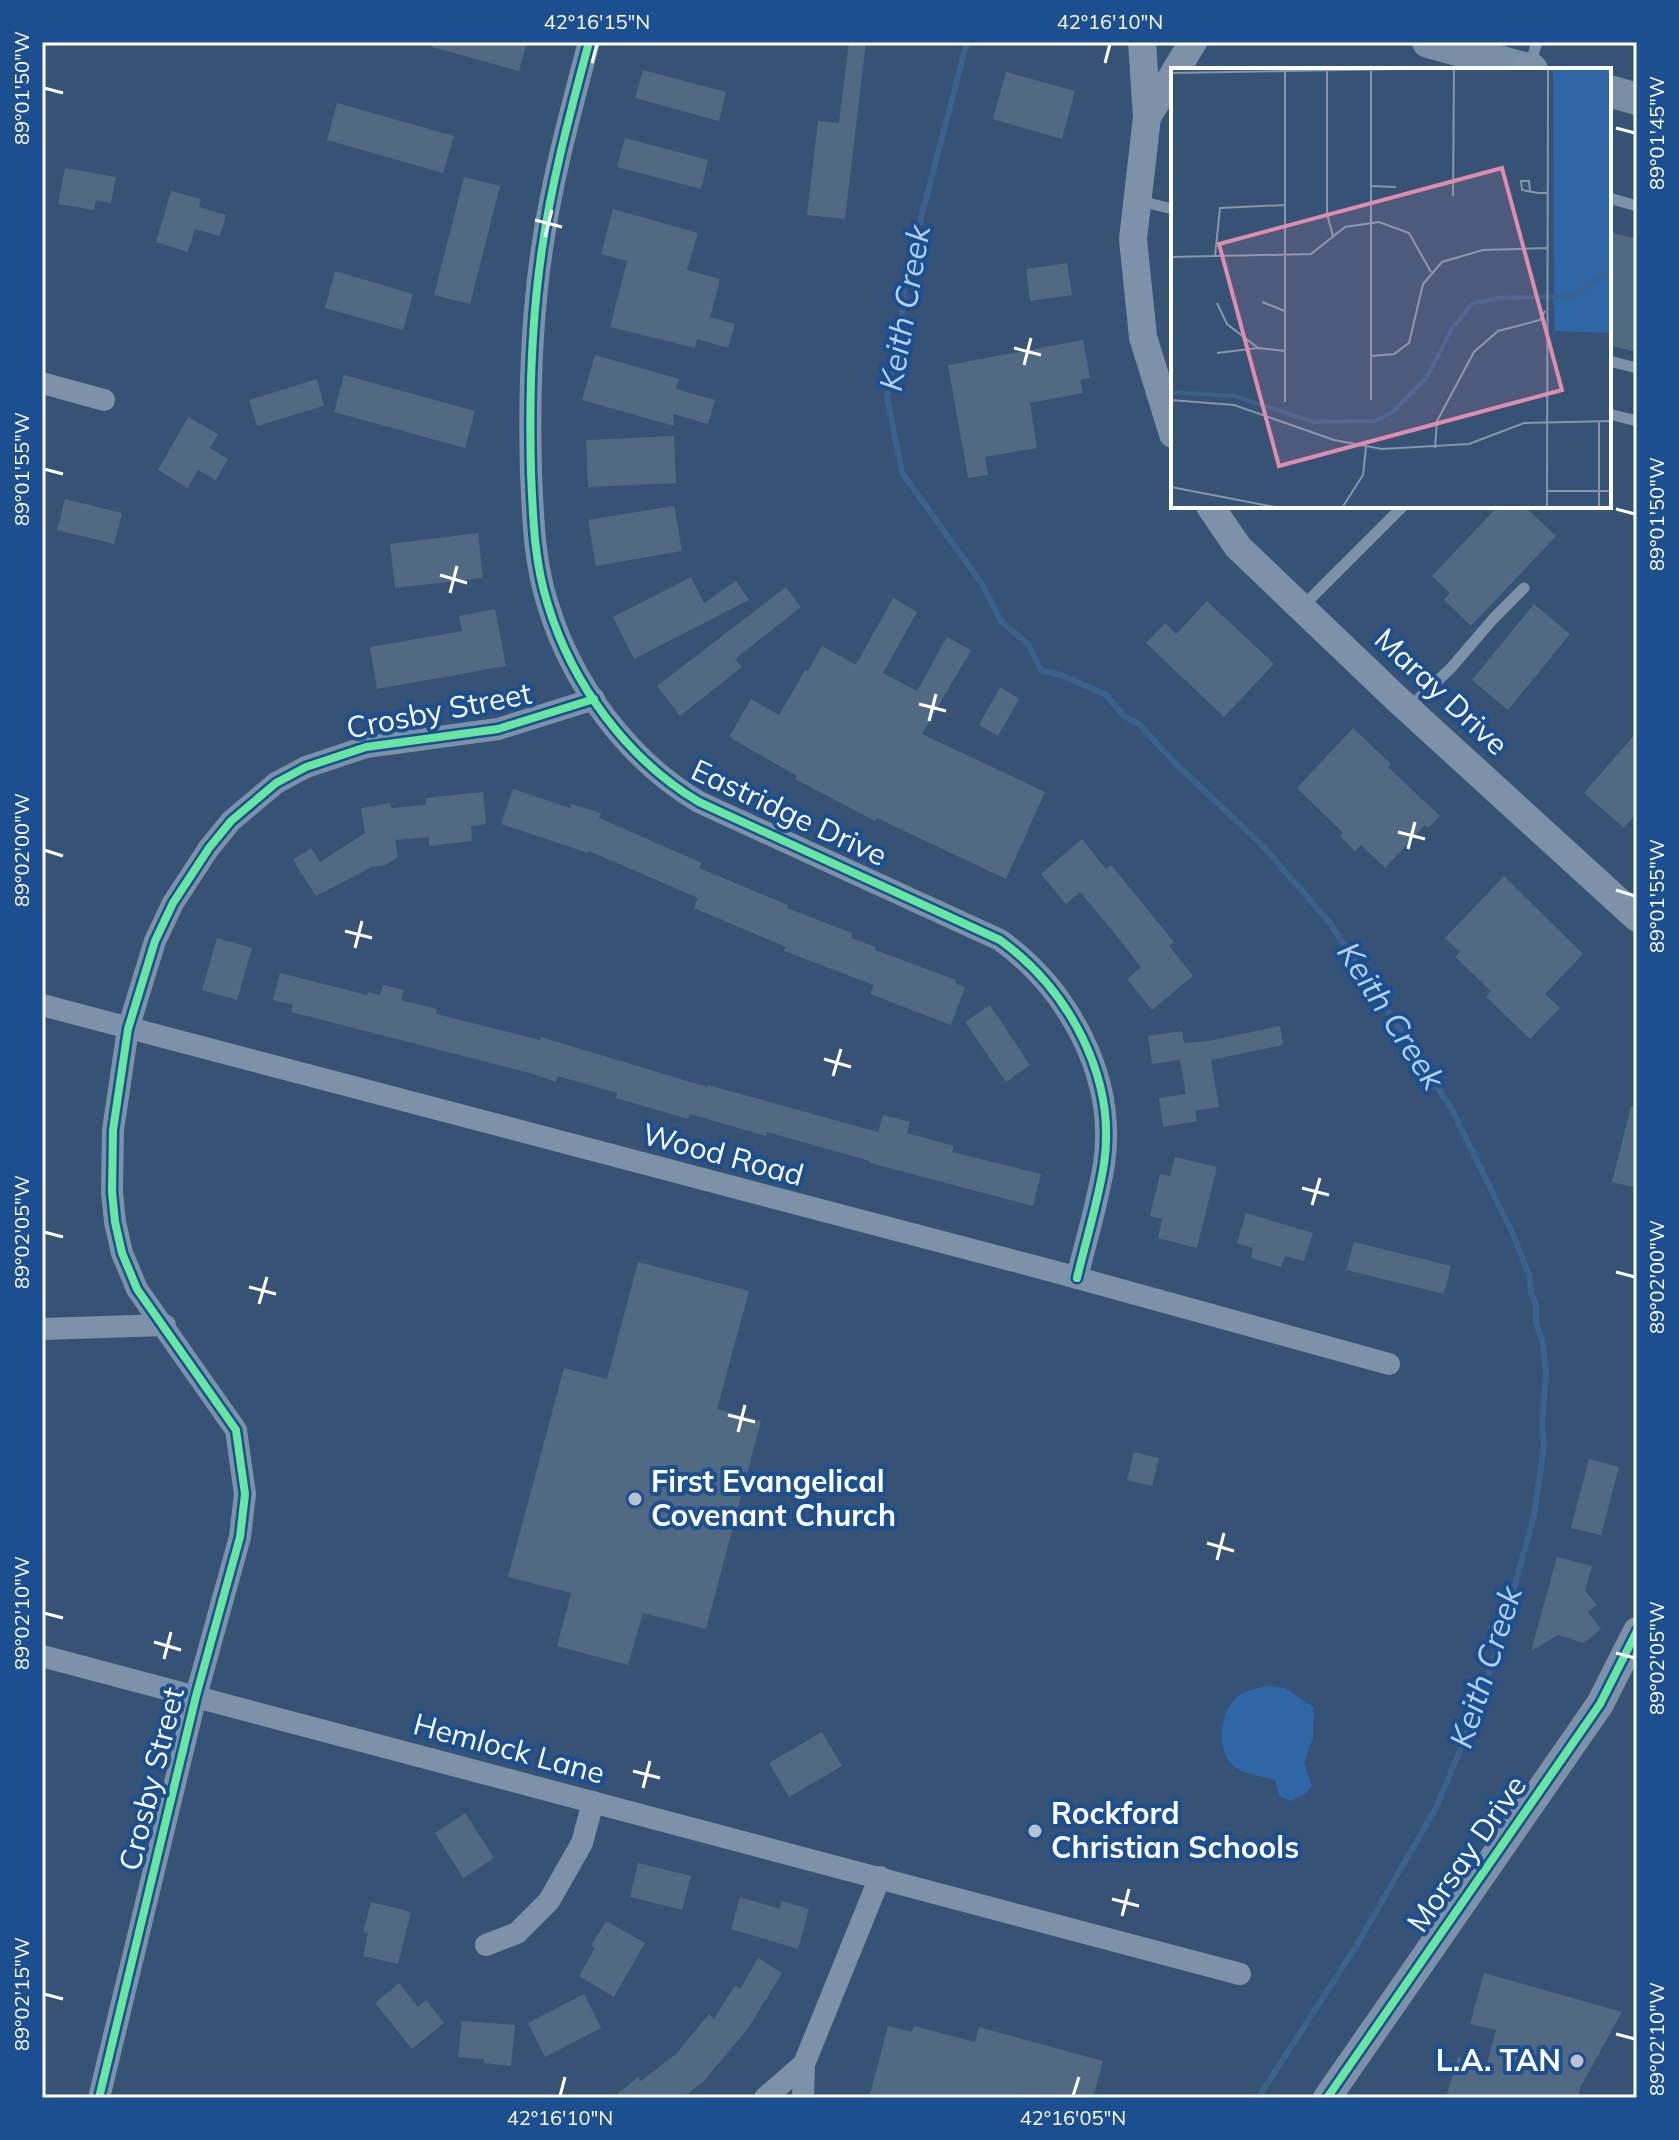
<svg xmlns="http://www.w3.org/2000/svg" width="1679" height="2140" font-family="Mulish,sans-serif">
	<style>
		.green { fill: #2f66a5 }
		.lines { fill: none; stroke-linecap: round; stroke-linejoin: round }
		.stream { stroke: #3b618d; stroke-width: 6 }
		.building { fill: #526984 }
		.service { stroke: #7d92a8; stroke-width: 11 }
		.minor { stroke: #7d92a8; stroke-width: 22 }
		.tertiary { stroke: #7d92a8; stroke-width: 28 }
		.secondary { stroke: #798da4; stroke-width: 32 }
		.primary { stroke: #7d8ea7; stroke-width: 34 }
		.cycleway-casing { stroke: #1b4f8f; stroke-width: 13 }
		.cycleway { stroke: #66e7a1; stroke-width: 8 }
		.ticks { fill: none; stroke: #fff; stroke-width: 3 }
		.poi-dot { fill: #b9c2ce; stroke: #1b4f8f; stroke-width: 3 }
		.labels { text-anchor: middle; stroke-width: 8; stroke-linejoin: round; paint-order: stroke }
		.street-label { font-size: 30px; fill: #fff; stroke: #1b4f8f }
		.poi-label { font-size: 30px; font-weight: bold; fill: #fff; stroke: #1b4f8f; text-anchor: start }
		.water-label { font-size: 32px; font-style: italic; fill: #b5d3f5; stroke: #1b4f8f }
		.inset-river { fill: none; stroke: #3b618d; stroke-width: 4 }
		.inset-road { fill: none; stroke: #8697ac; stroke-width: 2 }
		.view { fill: #e08cad; fill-opacity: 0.15; stroke: #e08cad; stroke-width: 4 }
		.inset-edge { fill: none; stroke: #fff; stroke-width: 4 }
		.neatline { fill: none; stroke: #fff; stroke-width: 3 }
		.ticks-label { font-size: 20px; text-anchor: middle; fill: #fff }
	</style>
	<rect width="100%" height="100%" fill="#365274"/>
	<path class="green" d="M1268,1686L1285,1688L1314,1707L1313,1738L1304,1763L1312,1786L1306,1793L1290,1801L1279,1796L1275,1780C1261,1776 1237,1774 1229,1761C1216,1743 1221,1710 1238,1696C1246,1690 1258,1688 1268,1686Z"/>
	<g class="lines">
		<polyline class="stream" points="967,42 904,283 902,323 887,398 902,473 982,584 1001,621 1028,644 1041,670 1064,676 1106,695 1124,716 1140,725 1174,762 1262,845 1330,923 1451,1108 1512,1232 1530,1277 1531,1293 1536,1304 1536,1322 1543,1344 1546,1373 1542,1425 1544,1446 1534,1515 1500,1641 1475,1714 1437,1806 1355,1948 1258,2098"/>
	</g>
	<g class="building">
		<polygon points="433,42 527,42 519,71 432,47"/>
		<polygon points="849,42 866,42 845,219 807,215 818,121 839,123"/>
		<polygon points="643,70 726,92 719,121 635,98"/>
		<polygon points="1006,72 1075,91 1062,139 993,119"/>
		<polygon points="337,103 454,136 443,173 327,140"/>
		<polygon points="625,138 708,160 701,189 617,167"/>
		<polygon points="65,168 116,177 111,203 96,200 94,210 58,204"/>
		<polygon points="464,177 500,186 470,304 434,295"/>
		<polygon points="171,191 201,199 199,207 226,215 220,236 195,229 188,252 156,242"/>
		<polygon points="613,209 698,233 687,270 720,279 710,317 735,324 728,348 697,339 695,348 610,327 627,261 601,254"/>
		<polygon points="1609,232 1637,239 1637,352 1609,345"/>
		<polygon points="1067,263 1072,295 1030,301 1026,269"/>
		<polygon points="335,271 413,294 403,330 325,308"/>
		<polygon points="1083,340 1090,378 1080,380 1083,393 1030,403 1037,448 985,457 988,475 968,478 948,365"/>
		<polygon points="595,355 679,379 676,389 715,400 708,424 673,414 674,426 582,400"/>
		<polygon points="344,375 475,411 465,448 334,412"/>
		<polygon points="317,379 324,406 257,426 249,400"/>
		<polygon points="188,417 218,434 210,448 228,459 216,480 198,470 188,488 158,470"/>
		<polygon points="674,436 676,483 588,487 586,440"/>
		<polygon points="65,499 122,513 114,544 57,530"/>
		<polygon points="674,506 682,551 596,566 588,520"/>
		<polygon points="1498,506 1524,506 1556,536 1471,626 1444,600 1450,593 1432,576"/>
		<polygon points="478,533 483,578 395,588 390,544"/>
		<polygon points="691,577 704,603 736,581 749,600 634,659 613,617"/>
		<polygon points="786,587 801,607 735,659 742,667 680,716 657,686"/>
		<polygon points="893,598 917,612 883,673 917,691 947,637 971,650 922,734 1045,792 1006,879 877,818 875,821 795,779 797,776 729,737 751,699 779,715 805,670 808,671 822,646 856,665"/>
		<polygon points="1207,601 1274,664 1224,717 1146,643 1165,623 1176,634"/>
		<polygon points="1534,604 1570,634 1508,710 1472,680"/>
		<polygon points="495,609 506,666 377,689 370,647 462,631 459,616"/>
		<polygon points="1000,687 1019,699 998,736 979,725"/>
		<polygon points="1353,728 1391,764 1388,767 1440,816 1428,828 1425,825 1385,868 1361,845 1355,851 1340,836 1343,833 1297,788"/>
		<polygon points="1637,732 1637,813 1624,828 1584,793"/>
		<polygon points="513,789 570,808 571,804 601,813 599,818 702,863 699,868 788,905 787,908 852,933 851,938 876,947 875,950 956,980 955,983 965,987 951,1025 870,994 874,985 784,951 786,947 694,908 698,898 589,851 588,853 501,824"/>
		<polygon points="483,792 486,824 471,826 472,841 429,846 429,837 395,840 398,857 386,865 372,867 316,896 293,860 311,848 320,862 365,833 361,808 390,803 391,808 426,805 426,798"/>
		<polygon points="1082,839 1106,869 1111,865 1174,942 1169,946 1193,976 1152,1010 1127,979 1141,967 1116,935 1080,892 1066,904 1041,874"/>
		<polygon points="1504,876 1583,954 1545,994 1560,1008 1530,1039 1486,997 1491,991 1455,957 1460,952 1445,938"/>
		<polygon points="217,938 252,948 237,1000 202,990"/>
		<polygon points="280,973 367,995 368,992 380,995 383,985 404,990 401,1000 437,1009 436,1014 540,1040 541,1037 707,1087 708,1085 878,1132 883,1115 910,1122 907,1133 954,1146 952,1152 1041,1174 1033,1206 870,1163 870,1161 767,1132 766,1136 690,1114 688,1119 616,1098 617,1093 558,1076 556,1082 530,1073 291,1012 293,1005 273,1000"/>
		<polygon points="990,1005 1030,1065 1006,1082 965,1022"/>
		<polygon points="1280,1026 1283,1045 1211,1060 1219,1107 1195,1111 1197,1121 1163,1127 1159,1098 1186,1094 1180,1060 1152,1064 1148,1036 1182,1031 1184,1043 1208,1041"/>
		<polygon points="1631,1106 1637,1107 1637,1188 1612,1182"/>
		<polygon points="1175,1157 1217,1167 1197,1248 1158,1238 1162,1219 1150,1216 1160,1174 1170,1176"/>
		<polygon points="1246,1213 1313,1233 1304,1261 1285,1256 1281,1267 1251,1258 1253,1248 1237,1243"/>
		<polygon points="1354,1242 1451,1266 1444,1294 1346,1270"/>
		<polygon points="638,1262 749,1291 717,1409 761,1421 706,1629 643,1613 628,1665 557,1646 571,1593 508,1577 564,1368 607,1379"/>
		<polygon points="1134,1452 1159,1458 1152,1486 1127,1480"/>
		<polygon points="1589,1459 1619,1467 1601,1535 1571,1528"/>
		<polygon points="1557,1557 1592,1566 1585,1591 1597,1605 1588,1612 1601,1629 1584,1643 1558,1635 1531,1651"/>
		<polygon points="822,1732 842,1766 789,1797 769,1763"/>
		<polygon points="465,1813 494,1858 463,1878 435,1833"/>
		<polygon points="638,1863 691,1876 682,1910 630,1897"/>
		<polygon points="740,1897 780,1909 782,1901 809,1909 798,1949 731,1929"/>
		<polygon points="371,1902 411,1912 398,1964 363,1956 368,1933 363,1932"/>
		<polygon points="606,1921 645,1943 614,1997 579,1976 595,1948 591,1946"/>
		<polygon points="758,1958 782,1973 749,2027 704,2081 683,2098 612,2098 638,2077 641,2081 676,2054 709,2014 714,2019 735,1985 740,1989"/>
		<polygon points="1484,1973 1622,2012 1581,2086 1578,2098 1446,2098 1458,2057 1487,2064 1496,2030 1470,2024"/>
		<polygon points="399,1983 418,2007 426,2000 444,2023 412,2049 375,2003"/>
		<polygon points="584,1994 601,2028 545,2057 528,2023"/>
		<polygon points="462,2021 515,2025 511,2066 484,2063 484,2059 458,2057"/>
		<polygon points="888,2026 912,2032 914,2026 975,2042 979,2027 1103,2061 1093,2098 869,2098"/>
	</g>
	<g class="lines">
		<g class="service">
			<polyline points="1530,65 1537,42"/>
			<polyline points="1609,198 1637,206"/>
			<polyline points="1139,201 1173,209"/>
			<polyline points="1609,361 1637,368"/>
			<polyline points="1609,414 1637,421"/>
			<polyline points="1302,607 1403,506"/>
			<polyline points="1409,708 1451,668 1493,619 1524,588"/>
		</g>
		<g class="minor">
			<path d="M589,42C571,110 552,179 542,249C531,323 529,398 531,473C533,517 534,562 548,605C572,684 628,760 699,802L1000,940C1068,989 1117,1077 1104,1164C1098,1202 1086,1240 1077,1278"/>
			<polyline points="42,383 104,400"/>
			<polyline points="42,1005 1056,1272 1389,1364"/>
			<polyline points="42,1329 165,1325"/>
			<polyline points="42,1656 1240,1974"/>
			<polyline points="486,1945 517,1933 549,1901 582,1843 593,1802"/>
			<polyline points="99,2098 196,1696 240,1537 245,1494 236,1430 137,1289 122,1253 115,1222 112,1192 113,1130 128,1029 155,941 173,903 209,848 231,821 276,783 306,767 366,747 498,729 594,699"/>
			<polyline points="765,2098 804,2064"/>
			<polyline points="803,2098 804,2064 880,1877"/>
		</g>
		<g class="tertiary">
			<polyline points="1142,42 1147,117 1133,239 1143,337 1173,434"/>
			<polyline points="1176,70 1193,42"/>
			<polyline points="1147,117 1173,75"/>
			<polyline points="1210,506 1238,547 1397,699 1637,918"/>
			<polyline points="1327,2098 1600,1704 1637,1631"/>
		</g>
		<g class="secondary">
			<polyline points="1428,42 1528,69"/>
			<polyline points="1609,91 1637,99"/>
		</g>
		<polyline class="primary" points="1528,69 1531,70"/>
		<g class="cycleway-casing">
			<g id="cycleway">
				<path d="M589,42C571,110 552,179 542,249C531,323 529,398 531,473C533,517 534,562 548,605C572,684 628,760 699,802L1000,940C1068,989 1117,1077 1104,1164C1098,1202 1086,1240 1077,1278"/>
				<polyline points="99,2098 196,1696 240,1537 245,1494 236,1430 137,1289 122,1253 115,1222 112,1192 113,1130 128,1029 155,941 173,903 209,848 231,821 276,783 306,767 366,747 498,729 594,699"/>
				<polyline points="1327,2098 1600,1704 1637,1631"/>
			</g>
		</g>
		<use href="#cycleway" class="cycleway"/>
	</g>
	<path class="ticks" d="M592,63L597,44M1105,63L1110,44M44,88L63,93M1616,128L1635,133M535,220L562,227M545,237L552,210M1014,348L1041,355M1024,365L1031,338M44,469L63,474M1616,509L1635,514M440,575L467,583M450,593L457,566M919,704L946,711M929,721L936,694M1398,832L1425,839M1408,849L1415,822M44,850L63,856M1616,890L1635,896M345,931L372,938M355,948L362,921M824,1059L851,1067M833,1076L841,1049M1302,1188L1329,1195M1312,1205L1320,1178M44,1232L63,1237M1616,1272L1635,1277M249,1287L276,1294M259,1304L267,1277M728,1415L755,1422M738,1432L745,1405M1207,1543L1234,1551M1217,1560L1224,1533M44,1613L63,1618M154,1642L181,1650M1616,1653L1635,1658M164,1659L171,1632M633,1771L660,1778M643,1788L650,1761M1112,1899L1139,1906M1122,1916L1129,1889M44,1994L63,1999M1616,2034L1635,2039M560,2096L565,2077M1073,2096L1079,2077"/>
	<g class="poi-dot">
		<circle cx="635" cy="1499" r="8"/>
		<circle cx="1035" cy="1831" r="8"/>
		<circle cx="1577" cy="2061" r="8"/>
	</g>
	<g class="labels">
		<g class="street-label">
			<text transform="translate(1441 692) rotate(43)" y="10">Maray Drive</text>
			<text transform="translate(439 711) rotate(-11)" y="10">Crosby Street</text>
			<text transform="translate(789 813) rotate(25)" y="10">Eastridge Drive</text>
			<text transform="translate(723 1155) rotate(15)" y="10">Wood Road</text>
			<text transform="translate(509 1749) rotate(15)" y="10">Hemlock Lane</text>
			<text transform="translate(152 1779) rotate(-76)" y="10">Crosby Street</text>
			<text transform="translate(1467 1854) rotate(-55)" y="10">Morsay Drive</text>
		</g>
		<g class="poi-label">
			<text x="651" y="1492">First Evangelical<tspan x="651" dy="34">Covenant Church</tspan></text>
			<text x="1051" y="1824">Rockford<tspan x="1051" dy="34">Christian Schools</tspan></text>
			<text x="1561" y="2071" text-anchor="end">L.A. TAN</text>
		</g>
		<g class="water-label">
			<text transform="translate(905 308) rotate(-80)" y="11">Keith Creek</text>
			<text transform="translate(1391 1016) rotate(57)" y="11">Keith Creek</text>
			<text transform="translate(1486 1667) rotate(-72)" y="11">Keith Creek</text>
		</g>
	</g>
	<g transform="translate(1171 68)">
		<rect width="440" height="440" fill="#365274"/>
		<path d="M382,0H440V265L383,263Z" fill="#2f66a5"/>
		<path class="inset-river" d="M0,324L63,328L143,354L205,353L222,344L256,309L280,262L301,236L326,230L402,228L440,202"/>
		<path class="inset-road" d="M200,0V332M156,2V146L162,168M114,3V334M0,5L289,0M200,118L225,119M359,123L358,113H350L351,122L367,125H376M282,128L283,0M44,188L49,140L114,137M0,189L140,186L174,159L208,154L238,165L260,204M91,234L114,243M46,235L56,256L87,280M46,285L87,280L114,283M200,288L223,286L238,275L252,216L271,194L312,182L376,180M0,332L63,337L163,372L211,381L298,376L353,355L440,353M264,380L266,353L303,284L327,263L369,252L374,243M0,419L109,440M376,423H440M171,440L192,407L195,379M376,440L377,0M428,440V353"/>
		<path class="view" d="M331,100L391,322L108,398L48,176Z"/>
		<rect width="440" height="440" class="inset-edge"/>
	</g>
	<rect width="1679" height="2140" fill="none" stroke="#1b4f8f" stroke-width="88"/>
	<rect x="44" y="44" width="1591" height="2052" class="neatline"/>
	<g class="ticks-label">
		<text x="597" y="29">42°16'15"N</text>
		<text x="1110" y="29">42°16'10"N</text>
		<text transform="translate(22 88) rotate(-90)" y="7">89°01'50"W</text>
		<text transform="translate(1657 133) rotate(-90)" y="7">89°01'45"W</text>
		<text transform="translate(22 469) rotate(-90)" y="7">89°01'55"W</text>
		<text transform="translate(1657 514) rotate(-90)" y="7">89°01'50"W</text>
		<text transform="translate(22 850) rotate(-90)" y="7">89°02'00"W</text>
		<text transform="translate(1657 896) rotate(-90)" y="7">89°01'55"W</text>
		<text transform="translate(22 1232) rotate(-90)" y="7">89°02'05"W</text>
		<text transform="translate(1657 1277) rotate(-90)" y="7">89°02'00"W</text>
		<text transform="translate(22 1613) rotate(-90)" y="7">89°02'10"W</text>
		<text transform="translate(1657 1658) rotate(-90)" y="7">89°02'05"W</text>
		<text transform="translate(22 1994) rotate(-90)" y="7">89°02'15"W</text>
		<text transform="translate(1657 2039) rotate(-90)" y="7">89°02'10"W</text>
		<text x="560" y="2125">42°16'10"N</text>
		<text x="1073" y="2125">42°16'05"N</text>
	</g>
</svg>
